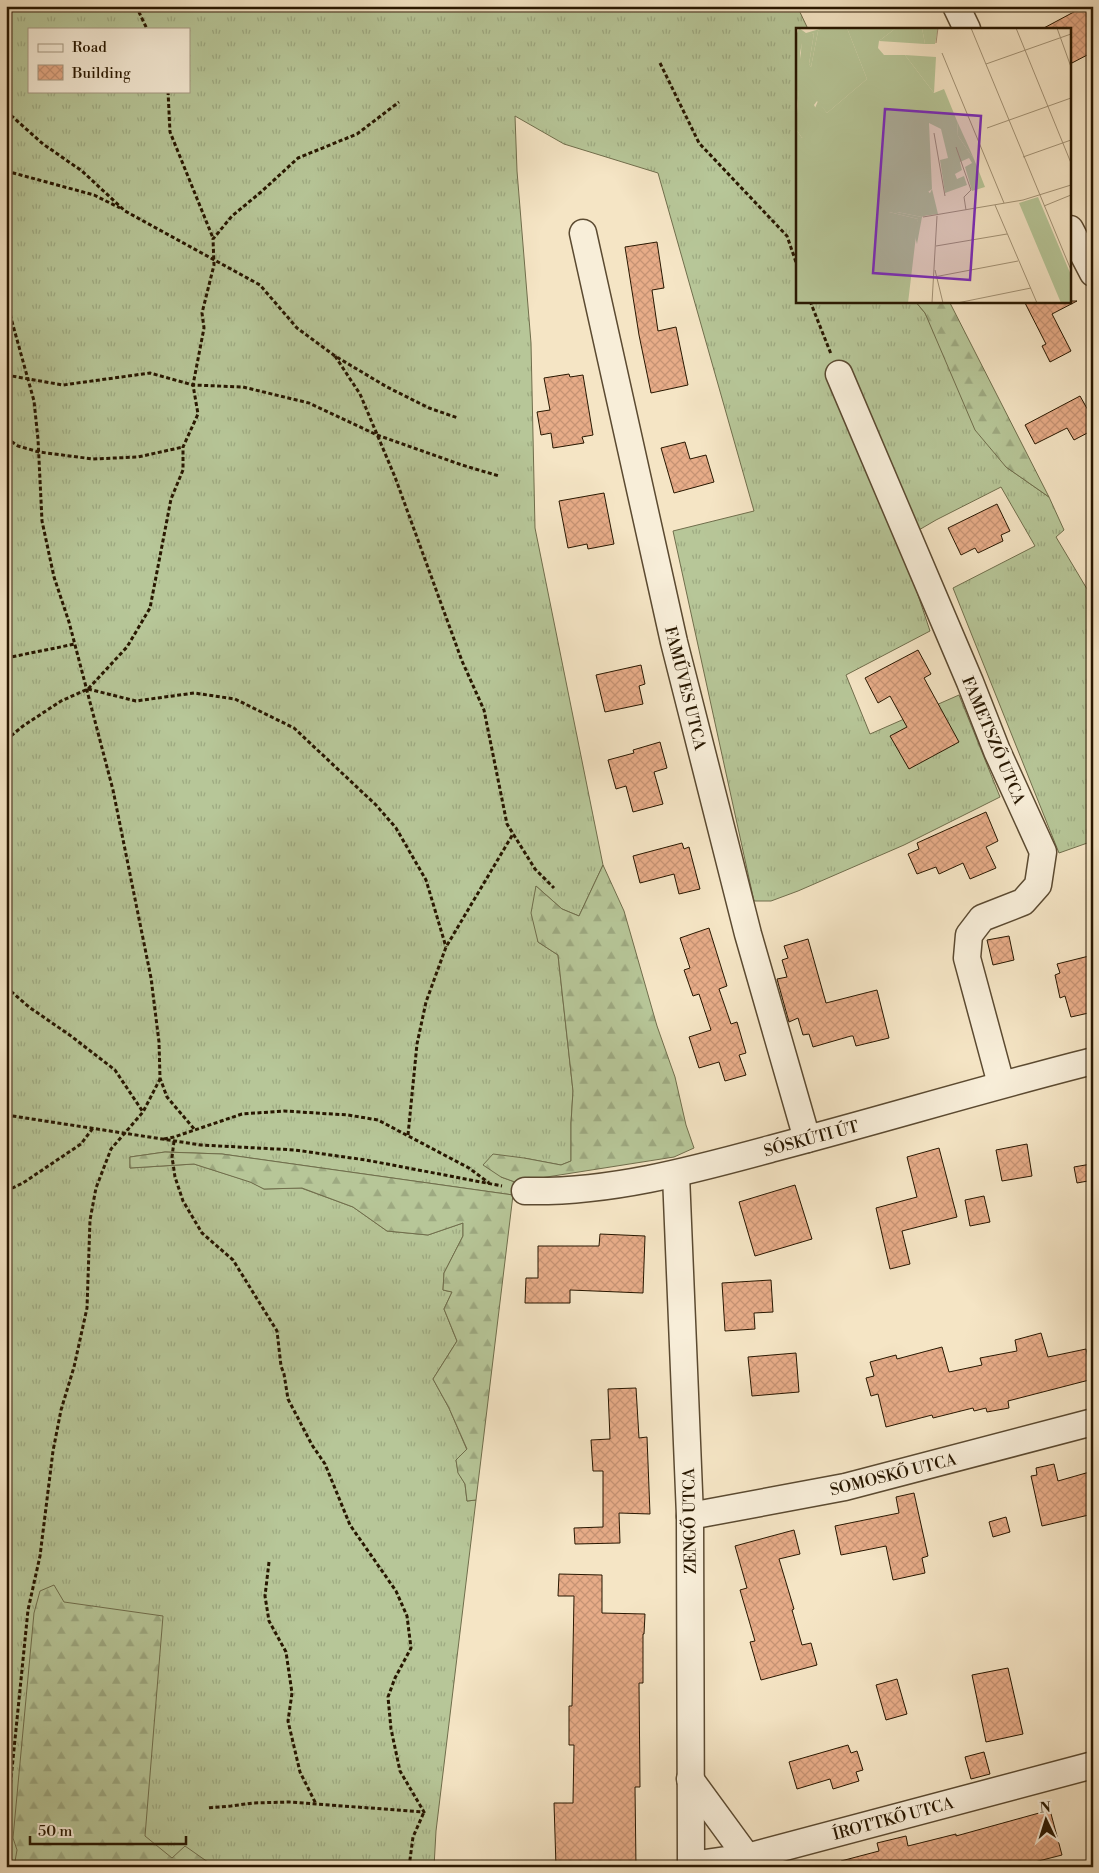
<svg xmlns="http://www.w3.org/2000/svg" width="1099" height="1873" font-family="'Libre Bodoni',serif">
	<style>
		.grass { fill: url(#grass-tufts); stroke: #706e4c; fill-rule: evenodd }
		.forest { fill: url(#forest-firs); stroke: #706e4c }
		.building { fill: url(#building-cross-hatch); stroke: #281700 }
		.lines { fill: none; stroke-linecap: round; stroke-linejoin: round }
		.minor-casing { stroke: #5b4a31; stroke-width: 29 }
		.path { stroke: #281700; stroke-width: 3; stroke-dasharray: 4 2.5; stroke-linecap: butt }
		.minor { stroke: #f8eed9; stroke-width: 26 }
		.labels { text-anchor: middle; stroke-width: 5; stroke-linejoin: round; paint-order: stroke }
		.street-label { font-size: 16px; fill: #281700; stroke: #f8eed9 }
		.inset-road { fill: none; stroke: #a39376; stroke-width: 1 }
		.view { fill: #7b2cbf; fill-opacity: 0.15; stroke: #7b2cbf; stroke-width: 2.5 }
		.inset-edge { fill: none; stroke: #281700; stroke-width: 2.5 }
	</style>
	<defs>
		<pattern id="grass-tufts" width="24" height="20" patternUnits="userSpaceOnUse" patternTransform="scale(1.25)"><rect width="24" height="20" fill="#b7c698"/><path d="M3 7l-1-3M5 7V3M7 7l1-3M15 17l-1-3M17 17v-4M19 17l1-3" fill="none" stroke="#9da981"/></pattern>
		<pattern id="forest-firs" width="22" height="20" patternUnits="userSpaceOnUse" patternTransform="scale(1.25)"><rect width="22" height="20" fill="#b7c698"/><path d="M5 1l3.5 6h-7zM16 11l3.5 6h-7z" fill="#9da981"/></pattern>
		<pattern id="building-cross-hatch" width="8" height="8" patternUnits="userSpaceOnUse" patternTransform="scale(1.25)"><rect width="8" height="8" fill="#e7ac88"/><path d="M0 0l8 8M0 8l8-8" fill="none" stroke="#c69374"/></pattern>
	</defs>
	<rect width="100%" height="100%" fill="#f5e5c5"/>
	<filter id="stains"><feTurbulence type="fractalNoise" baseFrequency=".004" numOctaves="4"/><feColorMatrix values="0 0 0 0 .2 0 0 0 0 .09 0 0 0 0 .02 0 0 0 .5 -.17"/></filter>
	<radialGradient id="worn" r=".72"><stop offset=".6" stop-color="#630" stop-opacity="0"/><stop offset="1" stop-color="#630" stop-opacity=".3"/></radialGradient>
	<path class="grass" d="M6,6H797L808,29H798V301H915L925,313L1006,467L1049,497L1064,530L1056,537L1093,599V841L1059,853L953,588L1035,546L1001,487L936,520L900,541L930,631L846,675L870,734L959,695L1000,797L904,845L798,891L771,901H754L673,531L754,511L658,173L564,144L515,116L517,171L531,343L535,528L603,865L579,916L562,909L536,886L538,942L558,955L573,1091L571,1123V1161L561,1165L524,1158L501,1177L515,1182L513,1195L222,1154L165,1152L130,1157V1168L194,1164L251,1182L264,1189L301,1188L353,1207L387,1231L428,1235L463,1223V1236L444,1273L443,1290L452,1292L444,1309L457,1341L433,1379L449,1408L467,1450L456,1460L458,1472L465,1484L467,1501L476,1500L436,1831L434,1867H6ZM29,29H189V91H29Z"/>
	<g class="forest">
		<polygon points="915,301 949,301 1049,497 1006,467 975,430 925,313"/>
		<polygon points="603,865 624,911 657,1026 675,1077 686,1125 694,1148 674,1157 515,1182 501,1177 483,1165 493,1154 524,1158 561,1165 571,1161 571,1123 573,1091 558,955 538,942 531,913 536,886 562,909 579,916"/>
		<polygon points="165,1152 222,1154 513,1195 476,1500 467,1501 465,1484 458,1473 456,1460 467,1449 449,1408 433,1379 457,1341 444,1309 452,1292 443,1290 444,1273 463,1236 463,1223 428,1235 387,1231 353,1207 302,1188 264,1189 250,1182 194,1164 130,1168 130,1157"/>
		<polygon points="54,1585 64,1602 163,1616 145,1836 172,1858 185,1846 215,1867 14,1867 17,1850 13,1838 34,1613 40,1591"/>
	</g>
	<g class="building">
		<polygon points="1085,6 1093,21 1093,52 1070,64 1070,29 1042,29"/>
		<polygon points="657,242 664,288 652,290 658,331 676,327 688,385 651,393 639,335 625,247"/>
		<polygon points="1024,301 1077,301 1052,314 1071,351 1050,362 1042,346 1046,344"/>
		<polygon points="569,374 570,377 583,375 593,435 582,437 584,443 553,448 551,433 541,435 537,412 550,410 544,378"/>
		<polygon points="1080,396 1093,419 1093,430 1074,440 1067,428 1035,444 1025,425"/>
		<polygon points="685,442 690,459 706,455 714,482 674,493 661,448"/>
		<polygon points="604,493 614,544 588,549 587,544 568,548 559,501"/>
		<polygon points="997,504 1010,531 1001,535 1003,541 978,553 975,548 961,555 948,528"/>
		<polygon points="918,650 931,674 924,678 959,742 909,769 890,736 907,727 890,696 878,703 865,678"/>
		<polygon points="641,665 645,684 639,686 643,704 605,712 596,675"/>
		<polygon points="660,742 667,768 654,772 663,804 633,812 626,786 616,789 608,760 634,753 633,750"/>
		<polygon points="986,812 998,841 986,847 996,868 970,879 963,863 939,874 936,867 917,874 908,854 919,849 917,843"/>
		<polygon points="682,843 684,849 689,847 700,889 679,894 674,874 640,883 633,856"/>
		<polygon points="709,928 727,986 719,989 731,1024 737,1022 746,1053 739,1055 746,1075 725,1081 719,1062 699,1068 689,1037 711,1030 699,994 693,996 684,970 690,968 680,938"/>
		<polygon points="1009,936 1014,960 993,965 987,940"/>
		<polygon points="808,939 826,1003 877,990 889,1038 856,1046 853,1036 851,1036 813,1047 809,1034 803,1035 798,1018 789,1022 777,979 787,977 782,960 788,958 784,946"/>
		<polygon points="1093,955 1093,1012 1071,1017 1065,996 1060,998 1055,975 1060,973 1057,964"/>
		<polygon points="1027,1144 1032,1176 1002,1181 996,1150"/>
		<polygon points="939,1148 957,1217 902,1231 910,1264 890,1269 876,1208 917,1197 907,1157"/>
		<polygon points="1091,1164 1093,1180 1077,1183 1074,1167"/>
		<polygon points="795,1185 812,1239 755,1256 739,1202"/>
		<polygon points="984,1196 990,1222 970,1226 965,1200"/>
		<polygon points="600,1234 645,1236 643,1293 570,1290 570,1303 525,1303 526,1278 538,1278 538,1246 599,1246"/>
		<polygon points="771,1280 773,1312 754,1313 755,1329 725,1331 722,1283"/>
		<polygon points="1041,1333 1048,1357 1086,1349 1093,1379 1008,1401 1009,1408 987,1412 986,1408 974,1411 973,1408 933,1418 932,1415 886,1427 878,1394 871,1396 866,1378 874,1376 870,1362 896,1355 897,1359 942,1347 949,1372 982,1365 980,1358 1017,1351 1015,1340"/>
		<polygon points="796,1353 799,1392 752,1396 748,1357"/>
		<polygon points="636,1388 639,1438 647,1437 650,1514 619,1513 620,1543 575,1544 574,1528 603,1527 603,1471 593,1471 591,1440 610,1439 608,1389"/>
		<polygon points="1054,1464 1058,1481 1093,1471 1093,1514 1042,1526 1031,1476 1037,1475 1036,1468"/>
		<polygon points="914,1493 928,1556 922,1558 925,1573 893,1580 886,1546 841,1555 835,1526 899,1513 896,1497"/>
		<polygon points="1006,1517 1010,1532 993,1537 989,1522"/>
		<polygon points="794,1530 800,1554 779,1559 794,1609 792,1610 802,1645 811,1643 817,1665 761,1680 750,1642 755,1641 740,1590 747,1588 735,1546"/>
		<polygon points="559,1574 602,1575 602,1613 645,1614 644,1634 643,1634 643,1683 639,1683 640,1787 635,1787 636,1867 556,1867 554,1803 573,1803 574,1745 569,1745 569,1706 572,1706 574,1596 558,1596"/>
		<polygon points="1008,1668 1023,1734 986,1742 972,1675"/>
		<polygon points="897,1679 907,1714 886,1720 876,1685"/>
		<polygon points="848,1745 851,1753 857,1751 863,1770 856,1772 859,1781 833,1789 830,1779 797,1789 789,1762"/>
		<polygon points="984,1752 990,1774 971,1779 965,1757"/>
		<polygon points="1050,1810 1062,1855 1015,1867 842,1867 841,1861 879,1851 877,1843 906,1836 908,1846 956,1834 956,1836"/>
	</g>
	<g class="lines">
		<g class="minor-casing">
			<g id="minor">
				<polyline points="956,6 967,29"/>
				<polyline points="1070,229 1093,273"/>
				<polyline points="583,233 674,642 748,934 807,1139"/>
				<polyline points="839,374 970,682 997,751 1043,852 1038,885 1023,902 982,918 969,935 967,958 1001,1084"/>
				<polyline points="676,1175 690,1516 691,1867"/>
				<path d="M525,1191C610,1193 693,1170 774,1148C881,1120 986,1088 1093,1061"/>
				<polyline points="690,1516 845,1487 1093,1422"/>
				<polyline points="690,1779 747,1857 749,1867"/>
				<polyline points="691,1865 747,1857 1093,1765"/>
			</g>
		</g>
		<g class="path">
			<polyline points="136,6 147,29"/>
			<polyline points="660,63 699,143 787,236 798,268"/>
			<polyline points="168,91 170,132 213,238"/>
			<polyline points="6,111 43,144 82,171 125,211 260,285 297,328 335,356 387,387 429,408 458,418"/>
			<polyline points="6,171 94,195 120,208"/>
			<polyline points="6,289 11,318 34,401 38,439 42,521 54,577 69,622 113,790 151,978 159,1042 160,1078 167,1097 195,1130"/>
			<polyline points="810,301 831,354"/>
			<polyline points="335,356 360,394 395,477 462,661 484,710 507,824 535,869 554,888"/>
			<polyline points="6,375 63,385 150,373 193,385 243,387 309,403 377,435 462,465 499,476"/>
			<polyline points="6,438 18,446 39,452 93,459 138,457 183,447"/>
			<polyline points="6,658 75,644"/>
			<polyline points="88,689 136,701 194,693 235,699 294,728 376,805 396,828 426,880 446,947"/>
			<polyline points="6,740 23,726 61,701 88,689 127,647 150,608 171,499 183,470 183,447 198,414 193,385 204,328 202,313 214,265 213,239 232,216 261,192 298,158 357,134 399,102"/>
			<polyline points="6,987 29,1007 71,1036 115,1070 143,1112"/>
			<polyline points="6,1115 201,1145 295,1150 366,1160 502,1186"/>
			<polyline points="408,1135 417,1044 426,1002 446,947 513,834"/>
			<polyline points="164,1139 174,1137 242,1114 284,1111 348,1115 378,1120 469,1168 489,1183"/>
			<polyline points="174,1141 172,1157 175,1177 183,1201 202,1233 233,1260 277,1331 281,1366 284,1374 288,1399 312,1445 325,1464 350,1525 396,1591 407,1616 411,1648 395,1678 388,1697 391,1729 400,1771 424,1812 289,1802 253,1803 231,1806 207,1808"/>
			<polyline points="6,1191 23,1183 81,1144 93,1128"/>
			<polyline points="269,1562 265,1596 269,1621 286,1652 292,1693 288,1721 300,1772 316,1804"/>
			<polyline points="6,1829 28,1610 40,1556 53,1451 61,1410 74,1367 87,1308 90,1220 96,1188 111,1149 143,1112 160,1079"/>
			<polyline points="409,1867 413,1837 424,1812"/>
		</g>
		<use href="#minor" class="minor"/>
	</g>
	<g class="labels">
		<g class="street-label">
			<text transform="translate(686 688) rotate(76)" y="6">FAMŰVES UTCA</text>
			<text transform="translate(994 740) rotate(67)" y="6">FAMETSZŐ UTCA</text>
			<text transform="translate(811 1138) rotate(-15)" y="6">SÓSKÚTI ÚT</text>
			<text transform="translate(893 1474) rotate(-14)" y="6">SOMOSKŐ UTCA</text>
			<text transform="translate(689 1521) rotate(-91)" y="6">ZENGŐ UTCA</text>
			<text transform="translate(893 1818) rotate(-15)" y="6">ÍROTTKŐ UTCA</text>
		</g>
	</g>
	<g transform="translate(796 28)">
		<rect width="275" height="275" fill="#f5e5c5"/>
		<path d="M3,0L10,5L27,0L22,3L15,39L13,36L18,5L10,9L8,5L4,25L6,38L0,86V8ZM51,0H100L83,13L82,20L88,27H109L138,65L148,61L161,93L162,108L178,131L189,159L176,163L169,139L176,135L173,130L164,134L166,142L159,146L161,151L168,148L171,157L149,165L144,132L152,130L145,101L133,95L136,161L132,164V186L126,189L101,184H93L122,191L112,275H0V101L6,110L22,73L31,85L71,51ZM126,0H142L139,16H129ZM242,169L275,247V275H265L223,175Z" fill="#b7c698"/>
		<path d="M27,0H51L71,51L31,85L21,73L18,77L27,94L6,110L0,101L6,8L8,4L10,8L18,5L13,36L15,39L22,3ZM100,0H126L129,16L83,13ZM83,26L88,29L89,41L79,46V34ZM109,27L140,29L138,65ZM161,93L171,115L178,131L162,108ZM136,161L142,186L127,188L124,186H132L130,162L134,165ZM93,184H101L126,189L121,216L118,205L122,191ZM84,220L93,224L90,243L104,252L108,268L104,270L102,253L94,247L91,275H72L74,267L77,266L78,272L81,270L77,261L84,265L80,255L83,247L78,246Z" fill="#b7c698"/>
		<path class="inset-road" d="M175,0L275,242M220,0L275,135M261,0L275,39M140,15L142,0M146,25L208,175M190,36L275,6M191,100L275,70M138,105L149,168M160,119L175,162L168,169L170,182M227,129L275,112M199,177L241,275M248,178L275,167M127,189L227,172L275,157M140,218L211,206M139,242L147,275M138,249L222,233M136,275L141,188M161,275L235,260"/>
		<path class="view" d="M89,81L185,88L174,252L77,245Z"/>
		<rect width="275" height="275" class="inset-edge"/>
	</g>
	<rect width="1099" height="1873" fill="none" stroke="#f5e5c5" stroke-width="25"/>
	<rect x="8" y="8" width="1084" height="1858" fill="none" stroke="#281700" stroke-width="2.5"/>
	<rect x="12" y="12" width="1074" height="1848" fill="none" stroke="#281700"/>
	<rect x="28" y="28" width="162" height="65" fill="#f8eed9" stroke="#a59882"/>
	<rect x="38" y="44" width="25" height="8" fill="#f8eed9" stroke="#a59882"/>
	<text x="72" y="52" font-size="15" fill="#281700">Road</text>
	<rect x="38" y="65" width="25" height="15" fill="url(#building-cross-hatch)" stroke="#a59882"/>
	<text x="72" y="78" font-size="15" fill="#281700">Building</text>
	<g transform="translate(1046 1820) rotate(356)" stroke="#f8eed9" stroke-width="4" paint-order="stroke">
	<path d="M0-4L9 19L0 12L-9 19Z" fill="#281700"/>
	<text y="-8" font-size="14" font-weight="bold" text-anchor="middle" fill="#281700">N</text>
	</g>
	<path d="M30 1836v8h156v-8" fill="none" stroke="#281700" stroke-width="2.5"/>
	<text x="38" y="1836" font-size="15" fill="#281700" stroke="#f8eed9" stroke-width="4" paint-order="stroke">50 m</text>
	<rect width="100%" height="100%" filter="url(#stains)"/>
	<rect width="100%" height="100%" fill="url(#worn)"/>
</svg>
